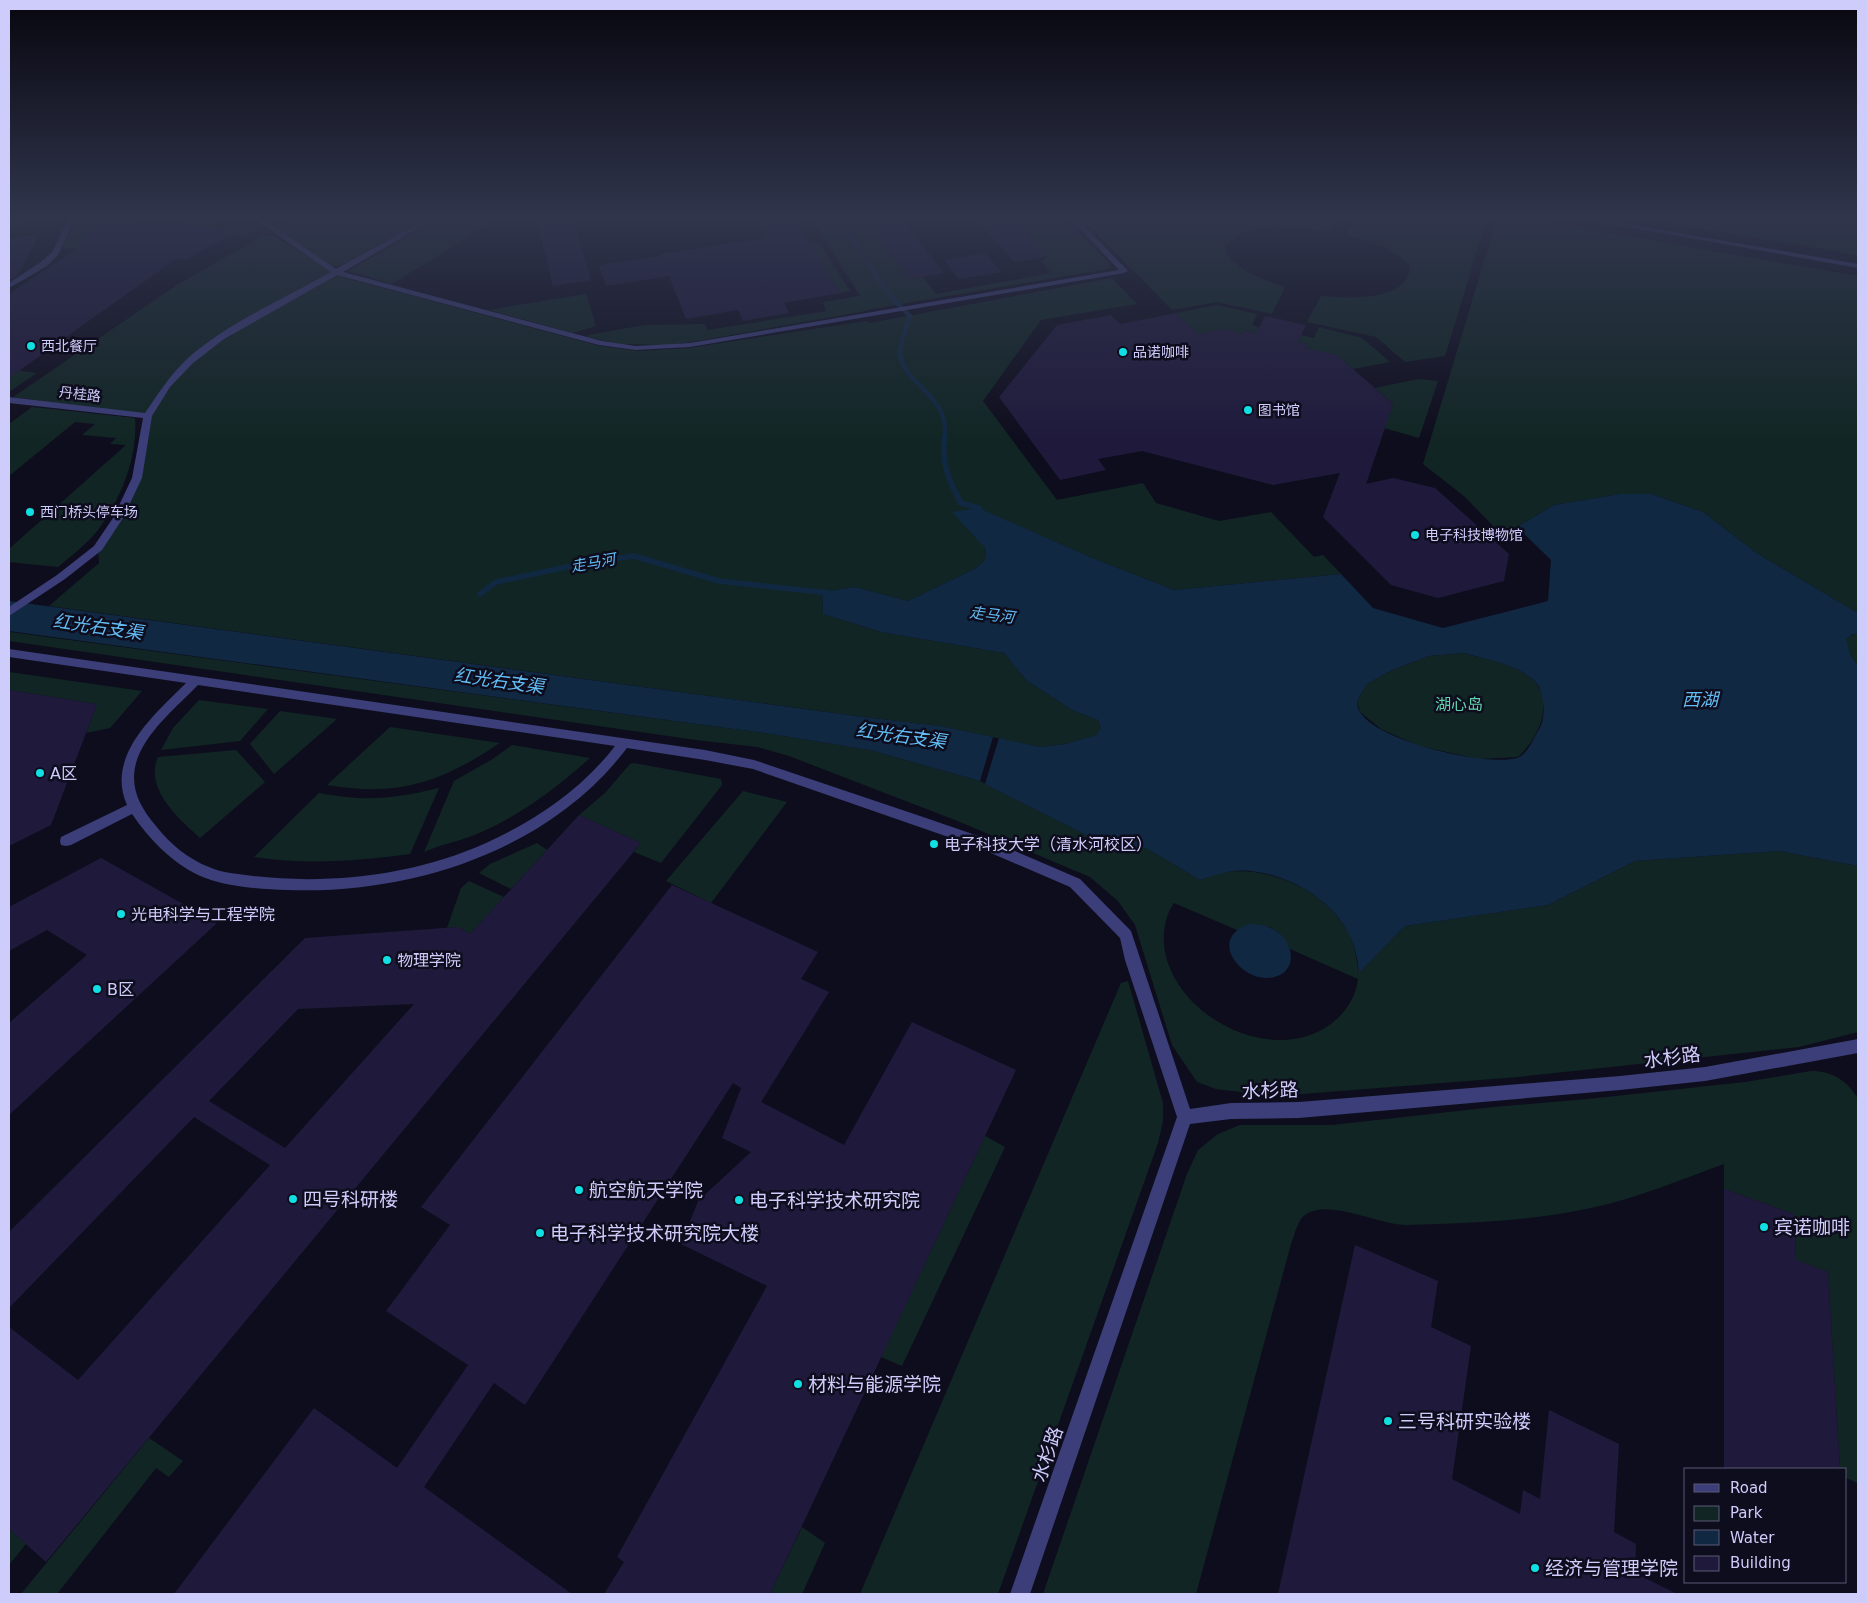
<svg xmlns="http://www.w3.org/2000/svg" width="1867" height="1603" font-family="'DejaVu Sans','Noto Sans SC',sans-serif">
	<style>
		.green { fill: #112624; fill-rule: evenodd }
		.water { fill: #112842; fill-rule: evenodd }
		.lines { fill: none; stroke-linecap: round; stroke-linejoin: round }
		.stream-far1 { stroke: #112842; stroke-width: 4.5 }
		.stream { stroke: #112842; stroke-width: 5.5 }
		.building { fill: #1f1a3c; fill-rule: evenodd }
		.minor { fill: #3b3e78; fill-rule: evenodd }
		.poi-dot { fill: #10dfe3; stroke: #0e0d1d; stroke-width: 2 }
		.labels { text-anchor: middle; stroke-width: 5; stroke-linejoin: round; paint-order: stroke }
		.far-poi-label { font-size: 14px; fill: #ceccfb; stroke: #0e0d1d; text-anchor: start }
		.far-street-label { font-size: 14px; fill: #ceccfb; stroke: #0e0d1d }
		.far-water-label { font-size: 15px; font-style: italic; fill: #62bcf4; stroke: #0e0d1d }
		.park-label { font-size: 16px; fill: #5fd5ae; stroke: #0e0d1d }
		.poi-label { font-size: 16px; fill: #ceccfb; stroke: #0e0d1d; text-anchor: start }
		.water-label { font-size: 18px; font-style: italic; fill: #62bcf4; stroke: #0e0d1d }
		.near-street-label { font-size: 19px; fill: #ceccfb; stroke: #0e0d1d }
		.near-poi-label { font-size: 19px; fill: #ceccfb; stroke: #0e0d1d; text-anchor: start }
	</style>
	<rect width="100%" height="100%" fill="#0e0d1d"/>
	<g class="green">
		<polygon points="77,218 138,218 133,222 96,219 77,249 62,248"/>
		<polygon points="192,218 217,221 209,228 178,226"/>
		<polygon points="294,218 426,218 341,266 327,266 275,227"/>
		<polygon points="439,218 517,218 496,220 392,284 348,271"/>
		<polygon points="811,218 864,218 909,279 923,277 936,294 1051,273 1041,261 1048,256 1012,218 1064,218 1111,265 1108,269 866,310 866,311 692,342 666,345 620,344 588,337 588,335 644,325 705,324 708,330 826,311 823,302 860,296"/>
		<path d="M1081,218H1337L1330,232C1298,227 1250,218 1226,246V253C1241,273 1262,279 1285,287L1272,314L1217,302L1172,310Z"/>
		<path d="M1355,218H1487L1445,356L1405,362L1376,337L1307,322L1321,296C1346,298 1408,303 1410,267C1394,246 1370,241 1346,235Z"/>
		<polygon points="1497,218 1522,218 1858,276 1858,613 1758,554 1703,512 1651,494 1620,494 1554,505 1517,527 1499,532 1465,497 1423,464"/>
		<polygon points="1637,218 1858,218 1858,255"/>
		<path d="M232,224L259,227H260C254,237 242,235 232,234L238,231L220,229Z"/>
		<polygon points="262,236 274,236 342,277 600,346 639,351 689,348 846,324 868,321 869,323 1112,278 1137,304 1041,320 983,401 1057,500 1143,483 1156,503 1219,521 1271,512 1314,557 1323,555 1341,574 1174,590 1095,559 978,508 973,532 986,549 985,560 976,568 908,601 855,587 822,592 823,614 881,632 1004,653 1026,680 1072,710 1098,720 1101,728 1098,735 1065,744 1040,747 940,726 864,717 49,606 99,563 98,548 137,478 148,417 13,397 177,285"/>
		<polygon points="814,243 820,245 850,291 840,293 810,244"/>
		<polygon points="586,294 596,326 573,333 489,310"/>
		<polygon points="1217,305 1257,314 1252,325 1259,327 1256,333 1245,330 1243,334 1222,329 1198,334 1176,313"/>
		<polygon points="1319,327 1362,338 1390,362 1353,369 1337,355 1305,348 1307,344 1298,342 1301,335 1314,338"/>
		<polygon points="9,369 37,373 9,392"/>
		<polygon points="1418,379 1438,381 1419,438 1384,428 1393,404 1375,388"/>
		<path d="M32,407L135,418C138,457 121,499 98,530C87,544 72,555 58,567L9,562V549L126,445L110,444L116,438L82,435L95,424L75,422L9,476V424Z"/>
		<path d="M10,632L771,734L870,750L980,781L1114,849L1146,848L1200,880C1209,877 1218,873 1226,872C1273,867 1324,890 1348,932C1355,945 1356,958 1359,973L1405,926L1548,905L1635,861L1779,851L1858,866V1032L1799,1047L1518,1077L1302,1094L1249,1093L1216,1089L1197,1082L1172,1045L1135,925L1118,901L1090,877L955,820L789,756L758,747L696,740L9,641ZM1174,903L1237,930L1270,927L1279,933L1290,949L1358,979C1356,995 1349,1007 1338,1018C1281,1072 1173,1019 1164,946C1163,932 1165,915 1174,903Z"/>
		<polygon points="1854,634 1858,634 1858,666 1850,654 1845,639"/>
		<path d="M1464,653C1484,659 1509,663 1527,675C1558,696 1540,737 1518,757L1479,759L1419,746L1381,729L1360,712L1357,701L1367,684L1392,670L1429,656Z"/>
		<polygon points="9,672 142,691 110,728 86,733 97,704 9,690"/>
		<polygon points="199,700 268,709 240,741 161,750 173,728"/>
		<polygon points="280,711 337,719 274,774 250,744"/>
		<path d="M390,727L500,743C440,783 398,797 327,785Z"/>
		<path d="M512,745L590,758C556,788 521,815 479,833C461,841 442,844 424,852L454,781L491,760Z"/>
		<path d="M236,750L265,782L200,838C179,819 144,789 158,757Z"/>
		<polygon points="634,763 721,779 722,785 661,863 634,852 641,843 579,815 605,793 630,764"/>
		<path d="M439,788L410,854C356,861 308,865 254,857L319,793C367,802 392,799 439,788Z"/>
		<polygon points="743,791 787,802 711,903 666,881"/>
		<polygon points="537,843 547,850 511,889 479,873 490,864"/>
		<polygon points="469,881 504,897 470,934 458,927 447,928 461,888"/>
		<polygon points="1128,981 1163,1103 1163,1121 1158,1143 998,1594 860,1594 1121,983"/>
		<path d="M1811,1071C1832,1071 1848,1081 1858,1099V1483L1846,1478V1469H1840L1828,1272L1796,1260L1794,1214L1724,1189V1164C1680,1180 1637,1198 1591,1208C1531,1221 1467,1223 1406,1225C1377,1225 1321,1194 1301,1219C1296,1226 1294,1237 1291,1244L1196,1594H1043L1187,1174L1198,1150L1218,1134L1240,1125H1332L1494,1107L1588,1099L1745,1082Z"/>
		<polygon points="985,1136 1005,1147 902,1366 881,1357"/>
		<polygon points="149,1438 183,1461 169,1477 156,1468 57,1594 21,1594"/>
		<polygon points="802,1527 825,1543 802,1594 770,1594"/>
		<polygon points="9,1529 26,1544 9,1565"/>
	</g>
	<g class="water">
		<path d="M1620,494H1651L1703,512L1758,554L1858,613V634H1853L1846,639L1850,654L1858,666V866L1779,851L1635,861L1548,905L1405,926L1359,973C1358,967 1358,960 1356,954C1346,907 1294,875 1250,871C1232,869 1217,875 1200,880L1146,848L1114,849L985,784L999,738L1040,747L1065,744L1097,735L1101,728L1098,720L1072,710L1026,680L1004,653L881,632L823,614L822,592L855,587L908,601L976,568L985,560L986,549L952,512L979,508L1095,559L1174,590L1341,574L1373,608L1443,628L1548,601L1551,560L1517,527L1554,505ZM1464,653C1487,660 1522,665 1537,684C1541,688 1542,697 1543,702C1545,711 1543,724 1538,731C1533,739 1527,755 1517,758C1485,767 1377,741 1360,712C1358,709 1357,704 1357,701L1367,684L1392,670L1429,656Z"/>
		<polygon points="9,601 864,717 940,726 993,737 980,781 870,750 771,734 9,631"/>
		<path d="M1250,924C1260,924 1270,926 1279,933C1292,944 1297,966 1280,975C1246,991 1203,938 1250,924Z"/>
	</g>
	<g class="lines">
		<path class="stream-far1" d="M831,218L844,227L890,296L910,316C907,325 900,344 900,353C902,384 953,397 944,439"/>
		<g class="stream">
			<path d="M945,438C940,462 950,483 961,503L979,508L983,515"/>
			<polyline points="480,594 496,582 590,562 634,556 719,581 829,593"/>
		</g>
	</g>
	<g class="building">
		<polygon points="562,218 573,218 591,280 553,286 537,222"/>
		<polygon points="754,218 794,218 840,293 784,303 789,313 743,321 738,310 686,319 669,276 606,286 599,265 660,256 660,254 765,238"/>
		<polygon points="864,218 901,218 944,273 909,279"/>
		<polygon points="975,218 1012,218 1048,256 1014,262"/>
		<polygon points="96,219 240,231 198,252 188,259 177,258 9,378 9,294 77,249"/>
		<polygon points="39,235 18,275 9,281 9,239"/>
		<polygon points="985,253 1001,272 959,279 944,260"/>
		<polygon points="1176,313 1198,334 1222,329 1243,334 1245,330 1256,333 1265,316 1306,325 1298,342 1307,344 1305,348 1337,355 1393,404 1366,484 1393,478 1435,488 1509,554 1504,581 1438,598 1391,585 1323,517 1340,473 1273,485 1142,451 1098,459 1106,470 1060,480 999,397 1057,325 1111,315 1120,324"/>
		<polygon points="9,690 97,704 51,825 9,846"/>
		<path d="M579,815L641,843L46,1562L9,1529V1327L78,1380L270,1165L194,1117L9,1308V1232L305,938L458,927L470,934ZM414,1004L285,1148L209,1101L298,1009Z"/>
		<polygon points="101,858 217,923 9,1115 9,1023 87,955 47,930 9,951 9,907"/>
		<polygon points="672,885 818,952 801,979 829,992 761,1102 844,1145 912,1022 1016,1070 770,1594 604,1594 624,1562 617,1557 767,1286 681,1244 698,1201 751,1152 722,1138 741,1088 733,1083 525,1405 494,1383 424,1487 572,1594 174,1594 314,1408 397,1468 468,1365 386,1311 450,1225 421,1207"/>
		<polygon points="1724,1189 1794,1214 1796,1260 1828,1272 1840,1469 1724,1469"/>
		<polygon points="1355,1245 1438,1281 1431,1327 1471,1346 1452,1479 1520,1514 1523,1490 1540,1499 1549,1410 1619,1444 1614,1532 1636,1544 1635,1573 1677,1594 1278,1594"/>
	</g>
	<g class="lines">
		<g class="minor">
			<polygon points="29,218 42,218 9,226 9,222"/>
			<polygon points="69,218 75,218 58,255 47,266 9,288 9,283 41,262 52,252"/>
			<path d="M253,218H261L336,269L428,218H436L343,272L602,341L636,346L690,343L1119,270L1070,218H1077L1128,271L1124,273L690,347L636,350L599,345L337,275L224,339L193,363L170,387L152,416L142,478L123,518L102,550L65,579L9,616V607L57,575L94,546L113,518L132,478L143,418L9,403V397L145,413C158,394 170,375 187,359C226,324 285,298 331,272Z"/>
			<polygon points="1578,218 1593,218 1858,264 1858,268"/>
			<path d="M9,649L705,750L754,760L926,818L987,839L1080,879L1131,931L1190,1109L1231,1103L1299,1102L1620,1076L1705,1067L1858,1039V1053L1705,1081L1620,1090L1299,1118L1231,1119L1190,1124L1030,1594H1010L1177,1117L1125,960L1120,938L1070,887L977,847L753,769L705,760L627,748C550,850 412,895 287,890C258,889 225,887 198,875C171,862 149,839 132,814L71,845L66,846L61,845L60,841L61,837L127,805C105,756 155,714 186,683L9,657ZM198,685L615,746C582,789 535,821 486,843C415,875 330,885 253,876C238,874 222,873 209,867C188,859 169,843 156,826C138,805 128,784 138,757C150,728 177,707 198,685Z"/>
		</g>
	</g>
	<linearGradient id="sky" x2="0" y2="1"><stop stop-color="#080710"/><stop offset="0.49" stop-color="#30354c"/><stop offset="1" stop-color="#30354c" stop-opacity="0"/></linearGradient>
	<rect width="1867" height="442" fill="url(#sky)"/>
	<g class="poi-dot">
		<circle cx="31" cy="346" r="5"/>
		<circle cx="1123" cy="352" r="5"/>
		<circle cx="1248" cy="410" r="5"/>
		<circle cx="30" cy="512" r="5"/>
		<circle cx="1415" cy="535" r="5"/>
		<circle cx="40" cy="773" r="5"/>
		<circle cx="934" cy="844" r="5"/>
		<circle cx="121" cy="914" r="5"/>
		<circle cx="387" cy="960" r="5"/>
		<circle cx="97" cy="989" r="5"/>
		<circle cx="579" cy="1190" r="5"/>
		<circle cx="293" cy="1199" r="5"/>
		<circle cx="739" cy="1200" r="5"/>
		<circle cx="1764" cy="1227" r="5"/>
		<circle cx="540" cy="1233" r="5"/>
		<circle cx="798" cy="1384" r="5"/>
		<circle cx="1388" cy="1421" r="5"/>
		<circle cx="1535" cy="1568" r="5"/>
	</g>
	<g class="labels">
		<g class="far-poi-label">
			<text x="41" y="351">西北餐厅</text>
			<text x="1133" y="357">品诺咖啡</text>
			<text x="1258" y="415">图书馆</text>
			<text x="40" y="517">西门桥头停车场</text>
			<text x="1425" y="540">电子科技博物馆</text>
		</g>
		<g class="far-street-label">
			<text transform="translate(80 394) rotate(7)" y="5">丹桂路</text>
		</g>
		<g class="far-water-label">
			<text transform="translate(593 563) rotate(-10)" y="5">走马河</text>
			<text transform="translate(992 615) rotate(7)" y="5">走马河</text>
		</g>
		<g class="park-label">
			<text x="1459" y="710">湖心岛</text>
		</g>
		<g class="poi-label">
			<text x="50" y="779">A区</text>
			<text x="944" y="850">电子科技大学（清水河校区）</text>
			<text x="131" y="920">光电科学与工程学院</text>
			<text x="397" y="966">物理学院</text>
			<text x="107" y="995">B区</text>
		</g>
		<g class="water-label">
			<text transform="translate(98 627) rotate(8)" y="6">红光右支渠</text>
			<text transform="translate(499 681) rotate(8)" y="6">红光右支渠</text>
			<text x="1700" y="706">西湖</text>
			<text transform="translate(901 736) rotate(8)" y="6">红光右支渠</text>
		</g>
		<g class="near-street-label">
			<text transform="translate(1672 1057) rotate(-7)" y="7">水杉路</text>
			<text transform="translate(1270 1090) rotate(-2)" y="7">水杉路</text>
			<text transform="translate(1047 1454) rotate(-71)" y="7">水杉路</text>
		</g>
		<g class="near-poi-label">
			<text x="589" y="1197">航空航天学院</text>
			<text x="303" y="1206">四号科研楼</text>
			<text x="749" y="1207">电子科学技术研究院</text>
			<text x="1774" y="1234">宾诺咖啡</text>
			<text x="550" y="1240">电子科学技术研究院大楼</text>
			<text x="808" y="1391">材料与能源学院</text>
			<text x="1398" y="1428">三号科研实验楼</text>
			<text x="1545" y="1575">经济与管理学院</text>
		</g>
	</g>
	<rect width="1867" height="1603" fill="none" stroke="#ceccfb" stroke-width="20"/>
	<rect x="1684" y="1468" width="162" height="115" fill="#0e0d1d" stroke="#5b5976"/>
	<rect x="1694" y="1484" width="25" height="8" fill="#3b3e78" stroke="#5b5976"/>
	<text x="1730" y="1493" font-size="15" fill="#ceccfb">Road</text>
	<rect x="1694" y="1506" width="25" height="15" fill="#112624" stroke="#5b5976"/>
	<text x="1730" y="1518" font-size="15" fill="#ceccfb">Park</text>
	<rect x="1694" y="1530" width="25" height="15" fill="#112842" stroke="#5b5976"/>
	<text x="1730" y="1543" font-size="15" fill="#ceccfb">Water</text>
	<rect x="1694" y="1556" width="25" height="15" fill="#1f1a3c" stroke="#5b5976"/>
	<text x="1730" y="1568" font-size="15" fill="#ceccfb">Building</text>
</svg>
